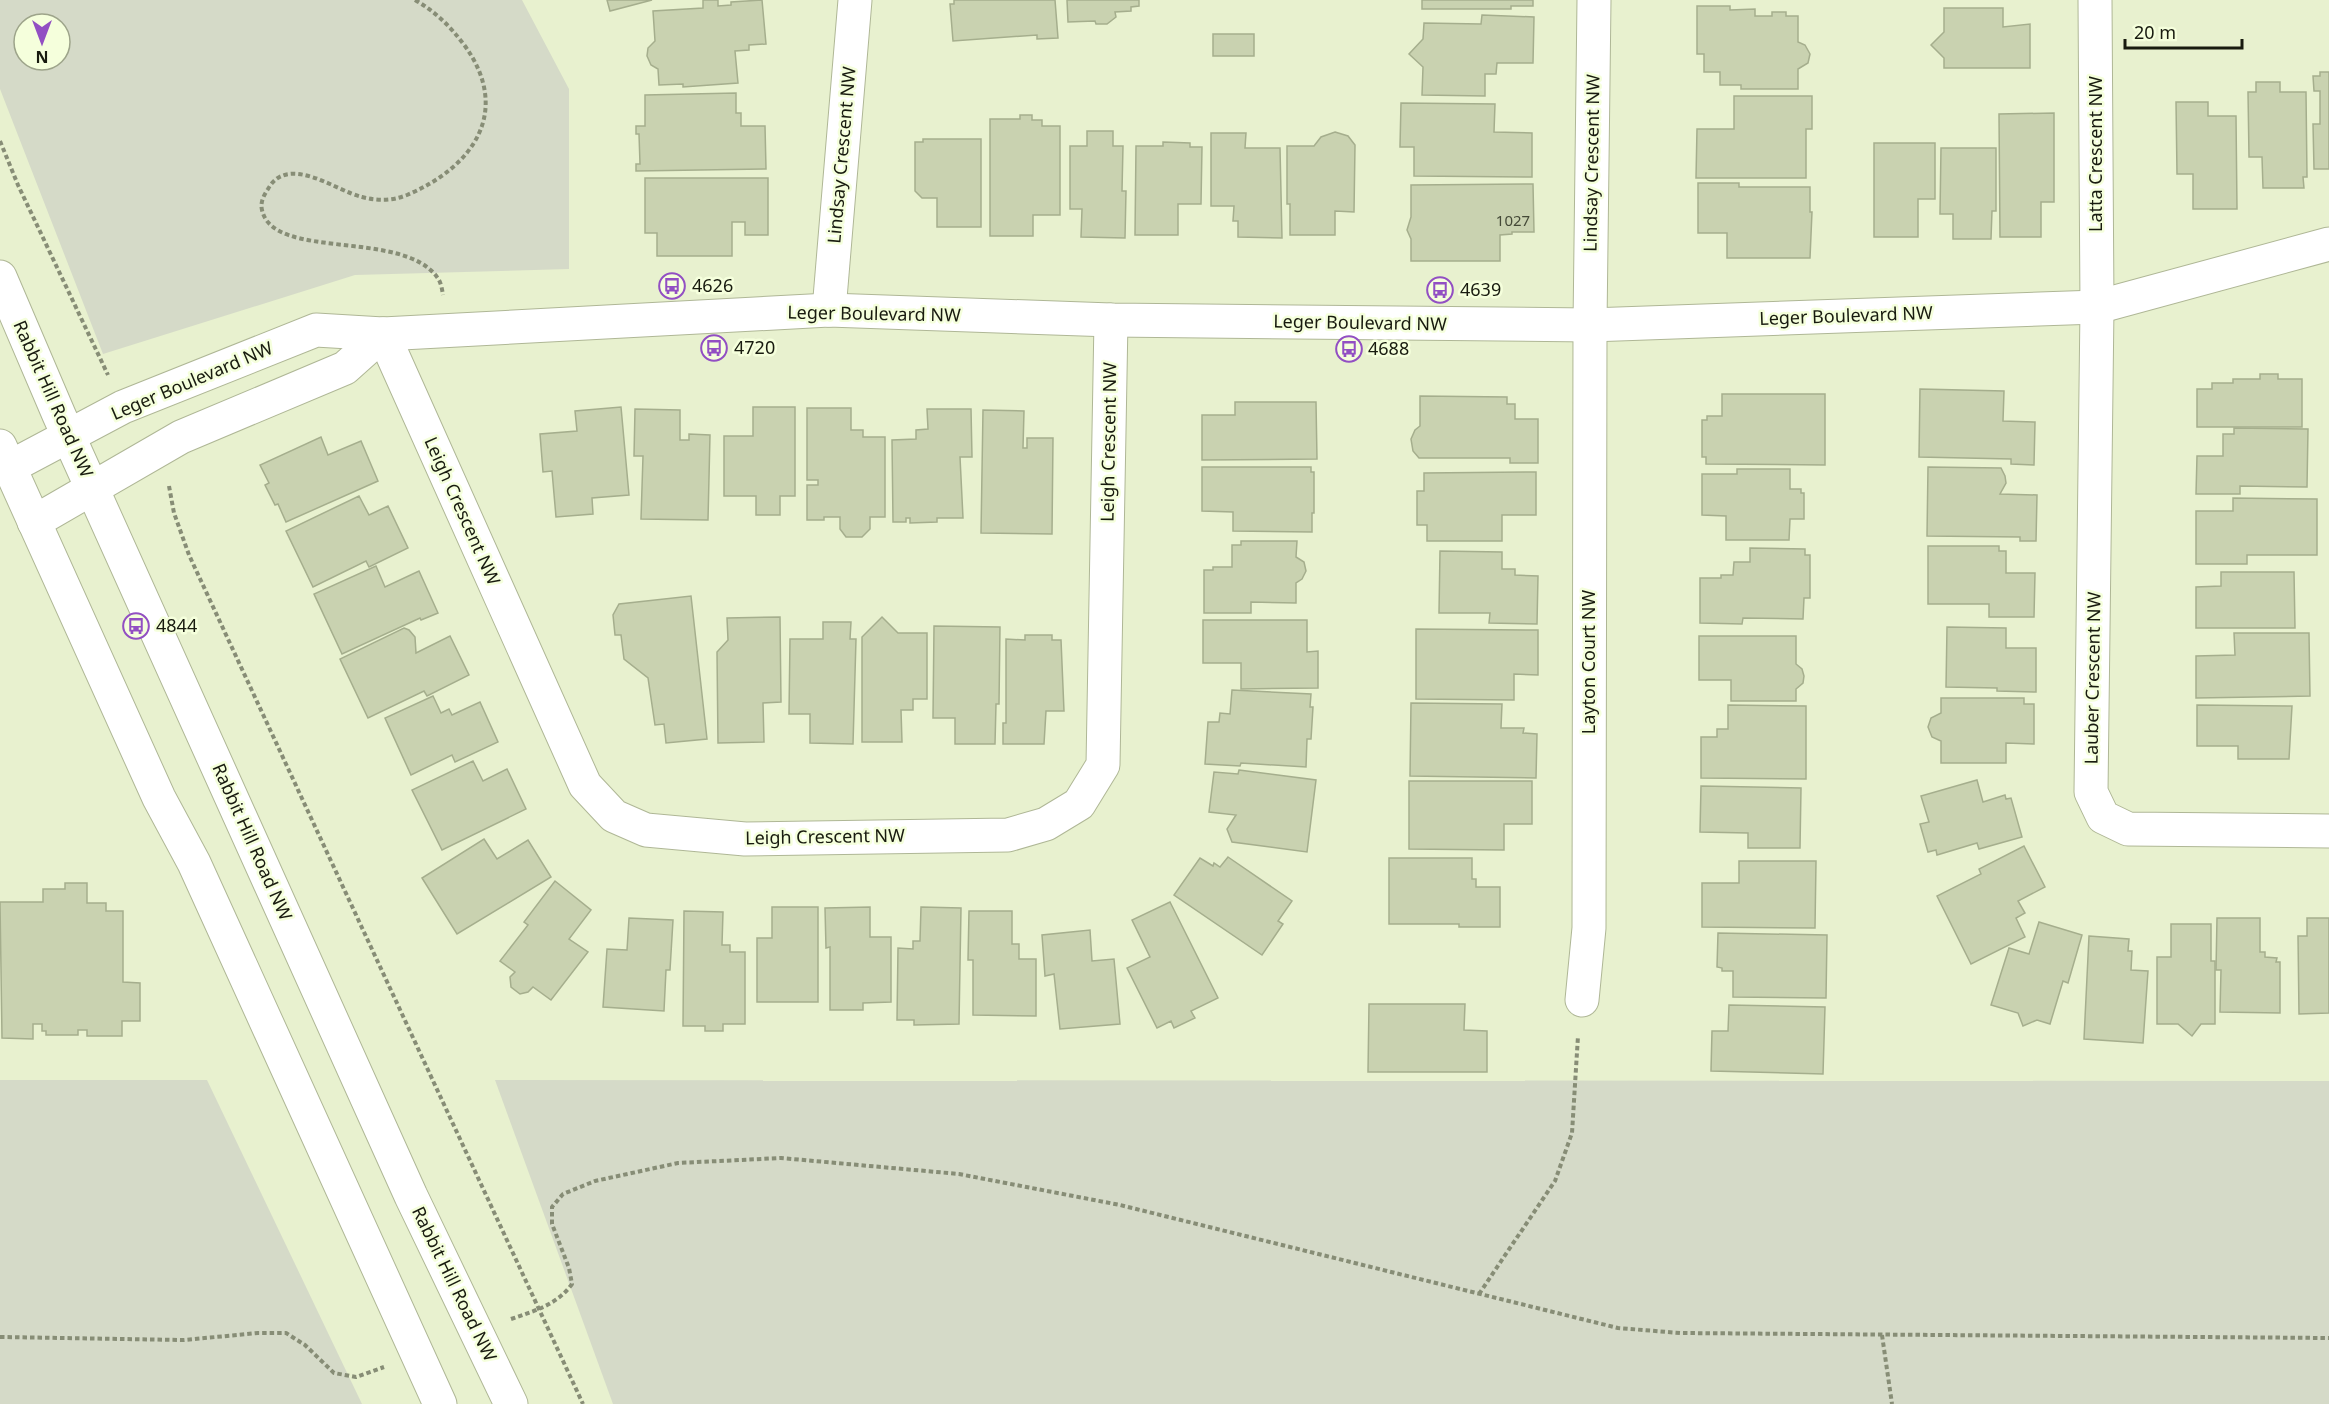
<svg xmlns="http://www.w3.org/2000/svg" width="2329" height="1404" font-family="'Noto Sans',sans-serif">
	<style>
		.green { fill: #d5dac8; fill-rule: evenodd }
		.building { fill: #c9d2b0; stroke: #a5ae8d; stroke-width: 1.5 }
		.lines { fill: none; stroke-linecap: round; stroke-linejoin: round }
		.minor-casing { stroke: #afb796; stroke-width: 35 }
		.tertiary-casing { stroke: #afb796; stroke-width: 35 }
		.secondary-casing { stroke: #afb796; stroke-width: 35 }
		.path { stroke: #878d76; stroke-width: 4; stroke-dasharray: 4.5 3; stroke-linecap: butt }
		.minor { stroke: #fff; stroke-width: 33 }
		.tertiary { stroke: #fff; stroke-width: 33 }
		.secondary { stroke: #fff; stroke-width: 33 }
		.labels { text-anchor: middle; stroke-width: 5; stroke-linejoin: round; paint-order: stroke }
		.number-label { font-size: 15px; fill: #444937 }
		.street-label { font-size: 18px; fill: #181b0f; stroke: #f5ffdc }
		.poi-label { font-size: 18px; fill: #181b0f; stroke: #f5ffdc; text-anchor: start }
	</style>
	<rect width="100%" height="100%" fill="#e8f1cf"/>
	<g class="green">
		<path d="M0,0H522L569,89V269L355,275L103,354L0,89ZM24,24H60V60H24Z"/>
		<polygon points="0,1080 207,1080 362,1404 0,1404"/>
		<polygon points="495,1080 2329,1081 2329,1404 613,1404"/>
	</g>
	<g class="building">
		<polygon points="607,0 652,0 610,11"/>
		<polygon points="703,0 718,0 718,6 731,5 731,2 762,0 766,44 749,45 749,50 735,51 738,83 683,87 683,84 659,85 658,69 651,65 647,56 648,48 655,41 653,11 703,8"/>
		<polygon points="954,0 1055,0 1058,38 1037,39 1037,35 953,41 950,4 954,4"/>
		<polygon points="1067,0 1139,0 1139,6 1131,7 1131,11 1115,12 1116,17 1107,24 1096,24 1095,21 1068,22"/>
		<polygon points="1422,0 1533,0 1533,6 1511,6 1511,9 1422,9"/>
		<polygon points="1697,6 1730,6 1730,10 1755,9 1755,16 1772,16 1772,12 1786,12 1786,16 1798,16 1798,42 1805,45 1810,54 1808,63 1798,69 1798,89 1741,89 1741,85 1720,85 1720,72 1704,72 1704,54 1697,54"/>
		<polygon points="1944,8 2003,8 2003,27 2030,24 2030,68 1944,68 1944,58 1931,45 1944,32"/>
		<polygon points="1482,15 1534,17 1533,63 1497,63 1496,74 1485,74 1485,96 1422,95 1423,67 1409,54 1423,39 1424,23 1481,24"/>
		<rect x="1213" y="34" width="41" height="22"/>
		<polygon points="2320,72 2329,72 2329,169 2314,169 2313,124 2320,124 2320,91 2314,91 2313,76 2320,76"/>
		<polygon points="2256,82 2280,82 2280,92 2306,92 2307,177 2303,177 2304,188 2263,188 2262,157 2249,157 2248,92 2256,92"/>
		<polygon points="736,93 736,113 741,113 741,126 765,126 766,169 636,171 636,164 640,164 639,134 636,134 636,126 645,126 645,95"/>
		<polygon points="1734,96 1812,96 1812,129 1806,129 1806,178 1696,178 1697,129 1734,129"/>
		<polygon points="2176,102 2208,102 2208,116 2236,116 2237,209 2193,209 2193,174 2177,174"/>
		<polygon points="1401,103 1495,104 1494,132 1532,133 1532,177 1414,176 1414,147 1400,147"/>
		<polygon points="2054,113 2054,202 2041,202 2041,237 2000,237 1999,114"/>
		<polygon points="1020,115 1032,115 1032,120 1042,120 1042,126 1060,126 1060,215 1033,215 1033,236 990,236 990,119 1020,119"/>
		<polygon points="1087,131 1113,131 1113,146 1123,146 1122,191 1126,191 1125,238 1081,237 1082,209 1070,209 1070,146 1087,146"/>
		<polygon points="1335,132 1348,136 1355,145 1354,212 1335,211 1335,235 1290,235 1290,204 1287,204 1287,146 1314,146 1321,137"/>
		<polygon points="1211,133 1246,133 1245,148 1280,148 1282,238 1238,237 1238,221 1233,221 1234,206 1211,206"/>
		<polygon points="923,139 981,139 981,227 937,227 937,198 922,198 915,191 915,142 923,142"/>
		<polygon points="1163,142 1190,143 1190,147 1202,147 1201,204 1178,204 1178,235 1135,235 1136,146 1163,146"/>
		<polygon points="1874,143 1935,143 1935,199 1918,199 1918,237 1874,237"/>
		<polygon points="1941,148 1996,148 1996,211 1992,211 1991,239 1953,239 1953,214 1940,214"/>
		<polygon points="645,178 768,178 768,235 745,235 745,222 732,222 732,256 657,256 657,233 645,233"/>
		<polygon points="1698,183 1739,183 1739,187 1810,187 1810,212 1812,212 1810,258 1727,258 1727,233 1698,233"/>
		<polygon points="1533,184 1534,232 1512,232 1512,234 1500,235 1500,261 1411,261 1411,239 1407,230 1411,217 1411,185"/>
		<polygon points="2260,374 2278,374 2278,379 2302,379 2302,427 2197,427 2197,389 2212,389 2212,383 2233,383 2233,379 2260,379"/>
		<polygon points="1920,389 2004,391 2003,421 2035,422 2034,465 2011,464 2011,459 1919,457"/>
		<polygon points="1722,394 1825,394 1825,465 1706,464 1706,457 1702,457 1702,420 1707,420 1707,416 1722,416"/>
		<polygon points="1420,396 1507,397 1507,404 1515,404 1515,419 1538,419 1538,463 1510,463 1510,458 1419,458 1413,451 1411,439 1415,430 1420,426"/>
		<polygon points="1235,402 1316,402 1317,459 1202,460 1202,415 1235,415"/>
		<polygon points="621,407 629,495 592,498 593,514 556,517 552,471 543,472 540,434 577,431 575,411"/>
		<polygon points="753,407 795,407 795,496 780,496 780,515 756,515 756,496 724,496 724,436 753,436"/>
		<polygon points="807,408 851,408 851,430 863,430 863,437 885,437 885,517 870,517 870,529 862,537 846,537 840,529 840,517 824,517 824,520 807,520 807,485 818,485 818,480 807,480"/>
		<polygon points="635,409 680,410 680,440 689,440 689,434 710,435 708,520 641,519 643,456 634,456"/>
		<polygon points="927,409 971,409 972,457 960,457 963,518 937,518 937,522 910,523 910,518 906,518 906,522 893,522 892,440 916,439 916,430 928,429"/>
		<polygon points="983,410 1024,411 1023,448 1027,448 1027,438 1053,438 1052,534 981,533"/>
		<polygon points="2234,428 2308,429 2307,487 2240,486 2240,494 2196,494 2197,456 2223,456 2223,434 2234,434"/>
		<polygon points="321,437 328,455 361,441 378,481 286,522 278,504 275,505 265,485 269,483 260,465"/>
		<polygon points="1202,467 1311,467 1311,472 1314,472 1314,513 1312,513 1312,532 1233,531 1233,512 1202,511"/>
		<polygon points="1928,467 2001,468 2005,476 2006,483 2000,494 2037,495 2036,541 2020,541 2020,537 1927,536"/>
		<polygon points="1737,469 1790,469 1790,489 1801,489 1801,493 1804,493 1804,519 1790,519 1789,540 1726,540 1726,516 1702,515 1702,474 1737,474"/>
		<polygon points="1536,472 1536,515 1502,515 1502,541 1427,541 1427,525 1417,525 1417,491 1424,491 1424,473"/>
		<polygon points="359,496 369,515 388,506 408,548 369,567 366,561 313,587 286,531"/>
		<polygon points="2233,498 2317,499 2317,555 2247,555 2247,564 2196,564 2196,511 2233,511"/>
		<polygon points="1241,541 1297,541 1296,557 1304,562 1306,571 1302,579 1296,583 1296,603 1251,602 1251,613 1204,613 1204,570 1213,570 1213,567 1232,567 1232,545 1241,545"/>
		<polygon points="1928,546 1999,546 1999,551 2006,551 2006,573 2035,573 2034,617 1989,617 1989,604 1928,604"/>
		<polygon points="1750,548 1805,549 1805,555 1810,555 1810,598 1804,598 1803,619 1743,618 1742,624 1700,623 1700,578 1721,578 1721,575 1733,575 1734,562 1750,562"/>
		<polygon points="1440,551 1502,552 1502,569 1515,569 1515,575 1538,576 1537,624 1489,623 1490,613 1439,613"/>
		<polygon points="376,566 385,587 419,571 438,613 421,620 420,618 342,654 314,594"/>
		<polygon points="2221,572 2294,572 2295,628 2196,628 2196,587 2221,586"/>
		<polygon points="691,596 707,739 666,743 664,724 655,725 648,678 624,659 621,635 615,635 613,615 619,604"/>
		<polygon points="780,617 781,702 763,703 764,742 718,743 717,652 728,640 727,618"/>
		<polygon points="882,617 898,633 927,633 927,699 913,699 913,710 901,710 902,742 862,742 862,637"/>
		<polygon points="1203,620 1307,620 1307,652 1318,651 1318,688 1241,689 1241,663 1203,663"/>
		<polygon points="823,622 851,622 850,639 856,639 853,744 810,743 810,714 789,714 790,639 823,639"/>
		<polygon points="934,626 1000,627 999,704 996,704 995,744 955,744 955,718 933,718"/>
		<polygon points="1947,627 2006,628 2006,648 2036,648 2036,692 1997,691 1997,688 1946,687"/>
		<polygon points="404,628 409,630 415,637 416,653 450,636 469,675 427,696 424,691 368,718 340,659"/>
		<polygon points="1416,629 1538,630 1538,675 1514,674 1514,700 1416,699"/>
		<polygon points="2234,633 2309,633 2310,696 2196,698 2196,656 2235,655"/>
		<polygon points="1025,635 1052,635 1052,640 1061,640 1064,711 1046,711 1044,744 1003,744 1003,723 1006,723 1006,639 1025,640"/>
		<polygon points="1699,636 1796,636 1796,664 1802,669 1804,676 1803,683 1796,689 1796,701 1731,701 1731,680 1699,680"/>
		<polygon points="1232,690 1311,694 1310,707 1313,707 1311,739 1307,739 1306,767 1241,763 1240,766 1205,764 1208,722 1219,722 1220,713 1230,714"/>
		<polygon points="433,696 441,713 449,709 452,715 480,702 498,742 455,762 452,755 411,775 385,718"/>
		<polygon points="1941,698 2024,698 2024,704 2034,704 2034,744 2006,743 2006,763 1941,763 1941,741 1932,737 1928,727 1931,718 1941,713"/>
		<polygon points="1411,703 1502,704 1501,728 1524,728 1523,733 1537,734 1536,778 1410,776"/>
		<polygon points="1728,705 1806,706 1806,779 1701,778 1701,737 1717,737 1717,729 1728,729"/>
		<polygon points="2197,705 2292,706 2289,759 2238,759 2238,746 2197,746"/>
		<polygon points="473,761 483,781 507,769 526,809 442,850 412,790"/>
		<polygon points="1239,770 1316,780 1307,852 1232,842 1227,829 1236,815 1209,812 1214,772 1238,774"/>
		<polygon points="1977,780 1983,802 2005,795 2006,799 2011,798 2022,837 1979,849 1977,843 1937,855 1936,850 1928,852 1920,824 1929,822 1921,796"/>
		<polygon points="1409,781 1532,781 1532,824 1504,824 1504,850 1409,849"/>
		<polygon points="1701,786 1801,788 1800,848 1748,848 1748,833 1700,832"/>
		<polygon points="484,839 497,859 528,840 551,877 457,934 422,878"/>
		<polygon points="2024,846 2045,887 2018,901 2025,913 2016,918 2025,937 1971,964 1937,896 1981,874 1979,869"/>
		<polygon points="1228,857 1292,901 1278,921 1283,924 1262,955 1174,895 1200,858 1213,866 1214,863 1220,867"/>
		<polygon points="1389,858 1472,858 1472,879 1476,879 1476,887 1500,887 1500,927 1459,927 1459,924 1389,924"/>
		<polygon points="1739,861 1816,861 1815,928 1702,927 1702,883 1739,883"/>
		<polygon points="555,881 591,910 569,939 588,952 551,1000 533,987 528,992 520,994 511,987 510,977 515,972 500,961 528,925 524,922"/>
		<polygon points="65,883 87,883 87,903 106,903 106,911 123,911 123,982 140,983 140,1021 122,1021 122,1036 87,1036 87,1030 78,1030 78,1035 46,1035 46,1031 42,1031 42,1024 33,1024 33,1039 2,1038 0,902 43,902 43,889 65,889"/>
		<polygon points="1170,902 1218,998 1191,1011 1195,1018 1174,1028 1171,1021 1157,1028 1127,968 1150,957 1132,920"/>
		<polygon points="772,907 818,907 818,1002 757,1002 757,938 772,938"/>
		<polygon points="870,907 870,937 891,937 891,1002 863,1003 863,1010 830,1010 830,947 826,948 825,908"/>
		<polygon points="921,907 961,908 959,1024 914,1025 914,1020 897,1020 898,948 913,949 913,941 920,941"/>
		<polygon points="684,911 723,912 722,945 730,945 730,952 745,952 745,1024 723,1024 723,1031 705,1031 705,1026 683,1026"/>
		<polygon points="969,911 1012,911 1012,944 1019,944 1019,959 1036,959 1036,1016 973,1015 973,960 968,960"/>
		<polygon points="629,918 673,920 670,970 666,970 664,1011 603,1007 607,949 627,950"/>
		<polygon points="2217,918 2260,918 2260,952 2265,952 2265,957 2277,958 2276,962 2280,962 2280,1013 2220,1012 2221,970 2216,970"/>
		<polygon points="2307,918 2329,918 2329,1013 2299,1014 2298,936 2307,936"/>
		<polygon points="2039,922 2082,935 2068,983 2063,981 2050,1024 2037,1020 2023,1026 2018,1013 1991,1005 2009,948 2029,954"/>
		<polygon points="2171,924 2211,924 2211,961 2215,961 2215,1024 2201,1024 2192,1036 2178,1024 2157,1024 2157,957 2171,957"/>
		<polygon points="1090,930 1092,961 1114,959 1120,1024 1060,1029 1054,974 1045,976 1042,935"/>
		<polygon points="1718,933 1827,935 1826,998 1733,997 1733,971 1722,971 1722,968 1717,967"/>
		<polygon points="2089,936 2129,939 2128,951 2132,951 2131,970 2148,971 2143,1043 2084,1039"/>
		<polygon points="1369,1004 1465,1004 1464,1030 1487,1031 1487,1072 1368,1072"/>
		<polygon points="1729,1005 1825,1007 1823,1074 1711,1071 1712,1031 1728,1031"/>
	</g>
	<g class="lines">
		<g class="minor-casing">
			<g id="minor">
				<polyline points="2095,0 2097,307 2091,792 2103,817 2128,829 2329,831"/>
				<polyline points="829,310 855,0"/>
				<polyline points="383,334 585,785 614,816 646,830 745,839 1008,835 1046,824 1079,804 1103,765 1111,320"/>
				<polyline points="1582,1000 1589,928 1590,325 1594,0"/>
			</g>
		</g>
		<g class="tertiary-casing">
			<g id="tertiary">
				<polyline points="10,467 123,407 316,330 383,334 829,310 1111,320 1590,325 2097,307 2329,244"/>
				<polyline points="34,522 181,437 345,368 383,334"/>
			</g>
		</g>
		<g class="secondary-casing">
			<g id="secondary">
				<polyline points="0,277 59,415 411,1196 511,1404"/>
				<polyline points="0,446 159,798 194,863 440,1404"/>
			</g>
		</g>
		<g class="path">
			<path d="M415,0C436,12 450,26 465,46C512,112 473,167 407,195C392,201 378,201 362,197C336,191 288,153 268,189C264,195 260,202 262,210C273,261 402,229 437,277C441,282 442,289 443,295"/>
			<polyline points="0,141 18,185 108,375"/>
			<polyline points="169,486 174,513 189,555 583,1404"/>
			<polyline points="1479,1294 1555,1181 1572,1133 1578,1036"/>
			<path d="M511,1319C534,1311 557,1305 572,1284L569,1268L552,1224V1207L563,1194L595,1181L678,1163L781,1158L959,1174L1120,1205L1618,1328L1680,1333L2329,1338"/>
			<polyline points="1882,1335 1892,1404"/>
			<polyline points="0,1337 184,1340 258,1333 286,1333 305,1345 334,1373 356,1377 384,1367"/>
		</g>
		<use href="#minor" class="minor"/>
		<use href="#tertiary" class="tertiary"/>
		<use href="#secondary" class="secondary"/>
	</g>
	<defs>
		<g id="bus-ring" transform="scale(1.35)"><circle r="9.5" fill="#f5ffdc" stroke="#924fc3" stroke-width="1.5"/><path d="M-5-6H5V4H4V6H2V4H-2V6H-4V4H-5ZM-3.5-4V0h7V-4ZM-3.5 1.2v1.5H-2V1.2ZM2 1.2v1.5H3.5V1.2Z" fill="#924fc3"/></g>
	</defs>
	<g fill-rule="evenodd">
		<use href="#bus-ring" x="672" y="286"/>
		<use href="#bus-ring" x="1440" y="290"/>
		<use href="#bus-ring" x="714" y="348"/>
		<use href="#bus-ring" x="1349" y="349"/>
		<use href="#bus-ring" x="136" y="626"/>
	</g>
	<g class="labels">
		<g class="number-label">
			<text x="1513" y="226">1027</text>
		</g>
		<g class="street-label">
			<text transform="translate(2096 154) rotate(-90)" y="6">Latta Crescent NW</text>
			<text transform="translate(842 155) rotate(-85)" y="6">Lindsay Crescent NW</text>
			<text transform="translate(1592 163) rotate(-89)" y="6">Lindsay Crescent NW</text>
			<text transform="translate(874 314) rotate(1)" y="6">Leger Boulevard NW</text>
			<text transform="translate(1846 316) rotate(-2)" y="6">Leger Boulevard NW</text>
			<text transform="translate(1360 323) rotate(1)" y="6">Leger Boulevard NW</text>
			<text transform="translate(192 381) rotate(-23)" y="6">Leger Boulevard NW</text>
			<text transform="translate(53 399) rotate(66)" y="6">Rabbit Hill Road NW</text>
			<text transform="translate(1109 442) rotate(-89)" y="6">Leigh Crescent NW</text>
			<text transform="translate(462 511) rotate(66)" y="6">Leigh Crescent NW</text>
			<text transform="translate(1589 662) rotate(-90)" y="6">Layton Court NW</text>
			<text transform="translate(2093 678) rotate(-89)" y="6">Lauber Crescent NW</text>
			<text transform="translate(825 837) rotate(-1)" y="6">Leigh Crescent NW</text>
			<text transform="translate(252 842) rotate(66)" y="6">Rabbit Hill Road NW</text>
			<text transform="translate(454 1284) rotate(64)" y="6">Rabbit Hill Road NW</text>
		</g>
		<g class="poi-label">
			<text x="692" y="292">4626</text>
			<text x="1460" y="296">4639</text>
			<text x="734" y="354">4720</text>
			<text x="1368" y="355">4688</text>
			<text x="156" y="632">4844</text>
		</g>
	</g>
	<g transform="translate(42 42) rotate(180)"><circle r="28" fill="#f5ffdc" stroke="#9da48a" stroke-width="1.5"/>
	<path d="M0-4.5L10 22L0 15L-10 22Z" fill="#924fc3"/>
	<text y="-9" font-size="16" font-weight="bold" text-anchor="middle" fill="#181b0f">N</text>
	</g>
	<path d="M2125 39v9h117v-9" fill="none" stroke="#181b0f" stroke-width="3"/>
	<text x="2134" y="39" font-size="18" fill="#181b0f" stroke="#f5ffdc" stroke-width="4.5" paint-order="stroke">20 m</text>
</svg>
